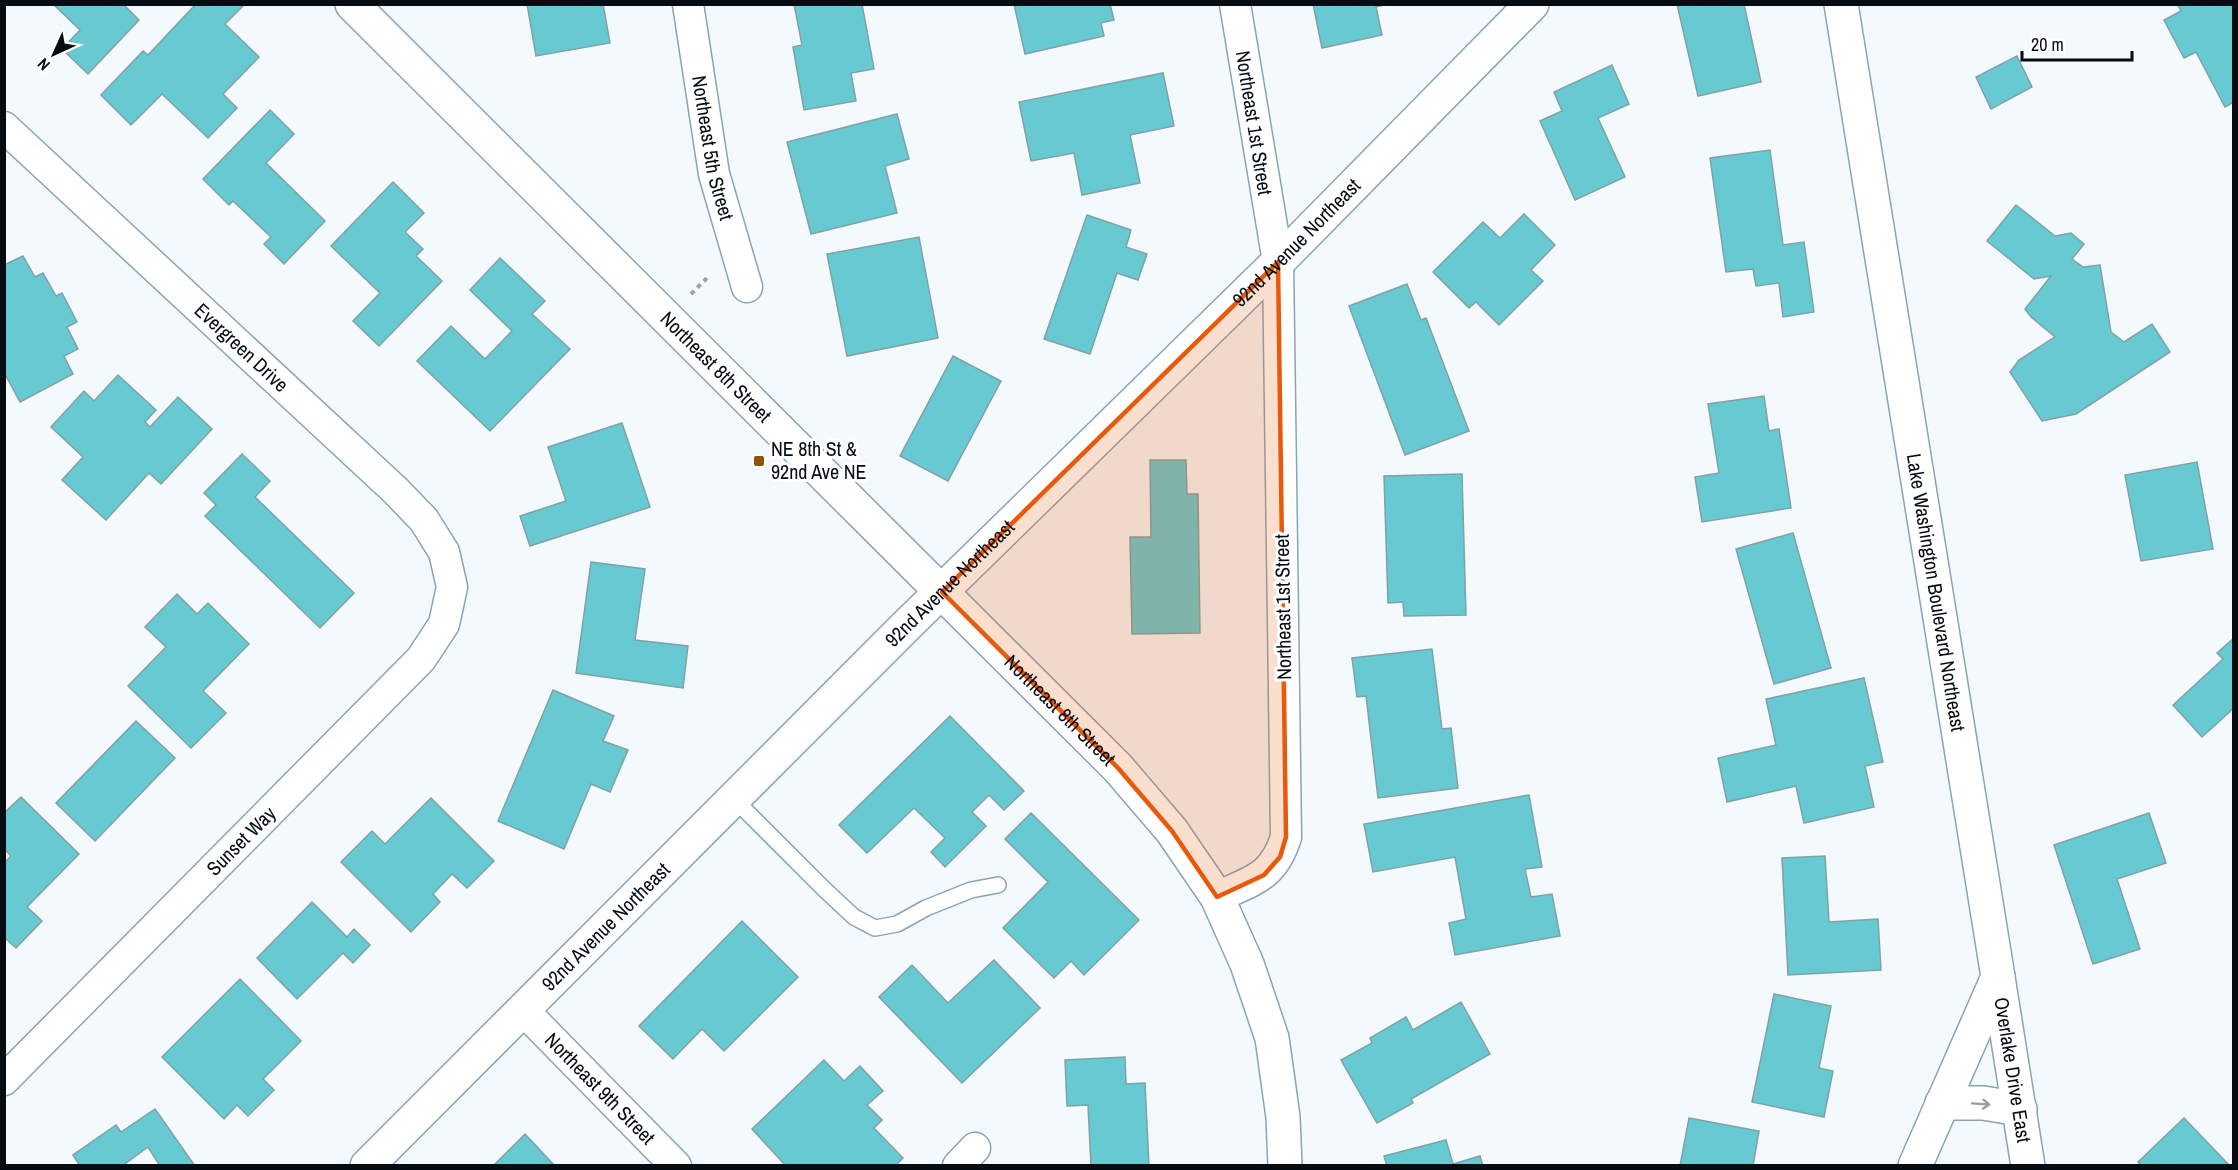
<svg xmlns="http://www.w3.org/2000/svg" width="2238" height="1170" font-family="'Archivo Narrow',sans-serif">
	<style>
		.building { fill: #67cad3; stroke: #7ea2a5; stroke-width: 1.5 }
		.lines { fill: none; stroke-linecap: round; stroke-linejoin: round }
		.service-casing { stroke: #89a4b6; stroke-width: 18 }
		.minor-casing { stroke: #89a4b6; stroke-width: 33 }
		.tertiary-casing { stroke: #89a4b6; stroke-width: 36 }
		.secondary-casing { stroke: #89a4b6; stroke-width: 36 }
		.path { stroke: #9ca2a6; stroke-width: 4; stroke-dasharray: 4.5 4.5; stroke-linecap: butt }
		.service { stroke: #fff; stroke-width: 15 }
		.minor { stroke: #fff; stroke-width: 30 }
		.tertiary { stroke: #fff; stroke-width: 33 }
		.secondary { stroke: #fff; stroke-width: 33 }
		.oneway { stroke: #9b9ea1 }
		.marked { fill: #e8590c; fill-opacity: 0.2; stroke: #e8590c; stroke-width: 4.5; stroke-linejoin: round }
		.poi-dot { fill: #8c530a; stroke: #fff; stroke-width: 2 }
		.labels { text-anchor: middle; stroke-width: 6; stroke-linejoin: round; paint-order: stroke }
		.street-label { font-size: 20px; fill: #050d13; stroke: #fff }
		.poi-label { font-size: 20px; fill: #050d13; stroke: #fff; text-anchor: start }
	</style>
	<rect width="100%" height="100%" fill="#f3f9fc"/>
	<g class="building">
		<polygon points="53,4 123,4 139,20 88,74 62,49 80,30"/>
		<polygon points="196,4 244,5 225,24 259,57 223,94 237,108 208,138 162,94 131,125 101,95 143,51 148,55"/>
		<polygon points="527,4 603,4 610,43 536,56"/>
		<polygon points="794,4 862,4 874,69 851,73 856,101 804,110 793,47 802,45"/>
		<polygon points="1014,4 1110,4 1114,20 1101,23 1104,36 1025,54"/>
		<polygon points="1313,4 1388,4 1376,7 1382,35 1322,48"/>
		<polygon points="1677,4 1744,4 1761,82 1698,96"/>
		<polygon points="2177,4 2234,4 2234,102 2225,107 2196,52 2184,58 2164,20 2181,11"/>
		<polygon points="2017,56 2032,87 1991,109 1976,77"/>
		<polygon points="1612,65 1629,104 1598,118 1625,177 1575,200 1540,121 1562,111 1554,92"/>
		<polygon points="1163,73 1174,126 1130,135 1140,183 1082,195 1074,153 1031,161 1019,102"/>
		<polygon points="270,110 294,134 266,163 325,221 284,264 264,244 271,237 233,201 229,205 203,179"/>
		<polygon points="897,114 909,159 885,166 897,213 811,234 787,142"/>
		<polygon points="1770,150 1783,245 1804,242 1814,312 1783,317 1779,283 1756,286 1753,269 1726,272 1710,158"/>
		<polygon points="393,182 424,213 405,232 423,249 416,256 442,281 379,346 353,321 380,293 331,246"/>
		<polygon points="2016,205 2055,236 2071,233 2084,244 2072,259 2083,267 2100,265 2111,332 2124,342 2152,324 2170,352 2076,414 2042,421 2010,372 2019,360 2055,337 2031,317 2025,309 2051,276 2034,279 1987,241"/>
		<polygon points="1524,214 1555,245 1531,270 1543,281 1499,325 1476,302 1469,308 1433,272 1483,222 1500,238"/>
		<polygon points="1087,215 1131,230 1126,247 1147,254 1138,280 1117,273 1090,354 1044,339"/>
		<polygon points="919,237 938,338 847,356 827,254"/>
		<polygon points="23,256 35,277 43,273 56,296 62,293 77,322 67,327 78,349 64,356 73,374 20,402 4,372 4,265"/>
		<polygon points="500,258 545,301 532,314 570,349 490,431 417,361 451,326 485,359 512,331 470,290"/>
		<polygon points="1407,284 1421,320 1426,318 1469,431 1405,455 1349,306"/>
		<polygon points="953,356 1001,381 948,481 900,456"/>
		<polygon points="118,375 156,410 145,422 150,427 178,397 212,429 161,484 149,473 106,520 62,480 83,457 51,427 84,391 94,401"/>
		<polygon points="1764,396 1769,431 1779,429 1791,508 1702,522 1695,477 1719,473 1708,404"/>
		<polygon points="622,423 650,507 530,546 520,516 566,501 548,447"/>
		<polygon points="242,454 270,481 255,497 354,593 320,628 205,516 216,505 204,493"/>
		<polygon points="1150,460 1186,460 1187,494 1198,494 1200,633 1132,634 1130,537 1151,537"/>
		<polygon points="2197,462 2213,549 2141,561 2125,475"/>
		<polygon points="1462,474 1466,615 1404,616 1403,602 1388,603 1384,476"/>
		<polygon points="1793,533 1831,668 1774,684 1736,549"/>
		<polygon points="591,562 645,569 635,640 688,646 683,688 576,673"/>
		<polygon points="177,594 197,614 208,603 249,644 203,691 226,713 191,748 128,686 166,647 145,627"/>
		<polygon points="2234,638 2234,708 2202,737 2173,705 2223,659 2217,653"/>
		<polygon points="1432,649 1442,729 1451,728 1458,788 1378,798 1366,696 1357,697 1352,658"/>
		<polygon points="1864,678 1883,762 1865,766 1874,807 1804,823 1796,786 1727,802 1718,758 1776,745 1766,699"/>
		<polygon points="553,690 614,716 603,741 628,750 610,792 591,784 564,849 498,821"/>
		<polygon points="950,716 1024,791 1004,810 989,795 972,812 986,826 945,867 931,852 945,838 914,808 867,853 839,825"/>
		<polygon points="136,721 175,758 95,841 56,803"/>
		<polygon points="1529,795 1542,867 1525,869 1531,897 1552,894 1560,936 1455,955 1449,923 1466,919 1455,857 1373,872 1364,824"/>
		<polygon points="21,797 79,854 27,907 42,921 16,948 4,937 4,863 11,856 4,849 4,813"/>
		<polygon points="431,798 494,861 467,888 452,874 433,894 440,902 411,932 341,862 372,831 385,844"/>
		<polygon points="1031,813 1139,920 1084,975 1071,961 1054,978 1003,928 1048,882 1005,839"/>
		<polygon points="2149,813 2166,863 2117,879 2140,949 2093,964 2054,845"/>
		<polygon points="1825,856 1829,922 1878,919 1881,970 1788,975 1782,858"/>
		<polygon points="312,902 347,937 354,929 370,945 353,963 343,953 297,999 257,958"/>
		<polygon points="742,921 798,977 724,1051 702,1029 673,1059 639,1026"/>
		<polygon points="994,960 1040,1008 962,1083 879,997 912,965 948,1003"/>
		<polygon points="240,979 301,1041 263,1079 274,1090 248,1116 237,1105 224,1119 162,1057"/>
		<polygon points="1774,994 1831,1006 1819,1068 1833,1071 1824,1117 1752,1102"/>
		<polygon points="1461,1002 1490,1054 1411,1099 1413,1103 1377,1123 1341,1060 1372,1043 1370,1038 1406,1017 1413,1030"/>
		<polygon points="1125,1057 1126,1084 1145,1083 1149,1166 1091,1166 1088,1105 1067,1106 1065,1060"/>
		<polygon points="824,1060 844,1081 860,1066 883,1091 867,1105 882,1120 874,1128 903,1158 895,1166 786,1166 752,1129"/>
		<polygon points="155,1109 195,1166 160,1166 148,1147 125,1164 126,1166 80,1166 73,1155 116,1125 121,1132"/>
		<polygon points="1689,1118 1759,1131 1753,1166 1680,1166"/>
		<polygon points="2184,1118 2230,1166 2142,1166 2138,1162"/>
		<polygon points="525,1134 555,1166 493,1166"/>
		<polygon points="1446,1140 1453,1164 1480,1156 1483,1166 1387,1166 1384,1156"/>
	</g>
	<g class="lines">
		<g class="service-casing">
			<polyline id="service" points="735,800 823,888 854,917 875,928 897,924 926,908 971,890 998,885"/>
		</g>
		<g class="minor-casing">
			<g id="minor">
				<path id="s1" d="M688,4L714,174L747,287"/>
				<path id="s2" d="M4,127L395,490L424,520L444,552L452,587L444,624L421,659L4,1080"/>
				<path d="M1217,897C1253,880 1273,878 1286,837L1278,262L1235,4"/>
				<path id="s3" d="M523,1010L676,1166"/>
				<polyline points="958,1166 975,1148"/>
			</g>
		</g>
		<g class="tertiary-casing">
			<g id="tertiary">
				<path id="s4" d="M1998,977L2028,1166"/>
				<polyline points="1942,1103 1983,1103 2020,1109"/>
			</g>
		</g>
		<g class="secondary-casing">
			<g id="secondary">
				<path id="s5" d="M352,4L1118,768L1172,831L1217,897L1247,964L1272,1038L1283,1117L1285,1166"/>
				<path id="s6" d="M1841,4L1998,977L1915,1166"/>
				<path id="s7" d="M367,1166L904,628L1278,262L1532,4"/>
			</g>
		</g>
		<polyline class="path" points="691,294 709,276"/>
		<use href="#service" class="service"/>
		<use href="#minor" class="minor"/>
		<use href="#tertiary" class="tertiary"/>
		<use href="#secondary" class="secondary"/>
	</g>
	<defs><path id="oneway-shaft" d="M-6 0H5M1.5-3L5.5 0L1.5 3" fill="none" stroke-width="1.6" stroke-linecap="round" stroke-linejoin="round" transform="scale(1.5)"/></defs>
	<use class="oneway" href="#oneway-shaft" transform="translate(1981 1104) rotate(4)"/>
	<path class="marked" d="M1278,262L1286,837L1280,857L1264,875L1217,897L1172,831L1118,768L942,592Z"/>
	<rect class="poi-dot" x="753" y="455" width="12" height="12" rx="3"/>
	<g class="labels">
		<g class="street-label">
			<text transform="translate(1254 123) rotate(81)" y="7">Northeast 1st Street</text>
			<text dy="7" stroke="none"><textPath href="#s1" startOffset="146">Northeast 5th Street</textPath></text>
			<text dy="7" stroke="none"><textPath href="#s7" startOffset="1310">92nd Avenue Northeast</textPath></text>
			<text dy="7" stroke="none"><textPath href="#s2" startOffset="324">Evergreen Drive</textPath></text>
			<text dy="7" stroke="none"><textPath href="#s5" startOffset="514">Northeast 8th Street</textPath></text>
			<text dy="7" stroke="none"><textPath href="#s7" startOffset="824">92nd Avenue Northeast</textPath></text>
			<text dy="7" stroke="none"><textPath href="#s6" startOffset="596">Lake Washington Boulevard Northeast</textPath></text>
			<text transform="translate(1283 607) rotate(-91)" y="7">Northeast 1st Street</text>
			<text dy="7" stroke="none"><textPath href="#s5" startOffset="1000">Northeast 8th Street</textPath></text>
			<text transform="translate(241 841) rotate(-45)" y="7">Sunset Way</text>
			<text dy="7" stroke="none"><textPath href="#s7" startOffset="338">92nd Avenue Northeast</textPath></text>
			<text dy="7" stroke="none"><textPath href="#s4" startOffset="94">Overlake Drive East</textPath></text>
			<text dy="7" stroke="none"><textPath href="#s3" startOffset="110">Northeast 9th Street</textPath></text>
		</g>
		<g class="poi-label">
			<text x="771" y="456">NE 8th St &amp;<tspan x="771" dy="23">92nd Ave NE</tspan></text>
		</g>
	</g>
	<rect width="2238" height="1170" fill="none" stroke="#050d13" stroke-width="12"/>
	<g transform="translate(54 54) rotate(225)" stroke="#ffffff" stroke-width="4.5" paint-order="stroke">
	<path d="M0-4.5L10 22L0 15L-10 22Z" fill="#050d13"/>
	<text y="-9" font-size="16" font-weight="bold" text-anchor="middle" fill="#050d13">N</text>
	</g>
	<path d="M2022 51v9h110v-9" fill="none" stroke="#050d13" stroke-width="3"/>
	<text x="2031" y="51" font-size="18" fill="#050d13" stroke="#ffffff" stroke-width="4.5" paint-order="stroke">20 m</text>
</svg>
